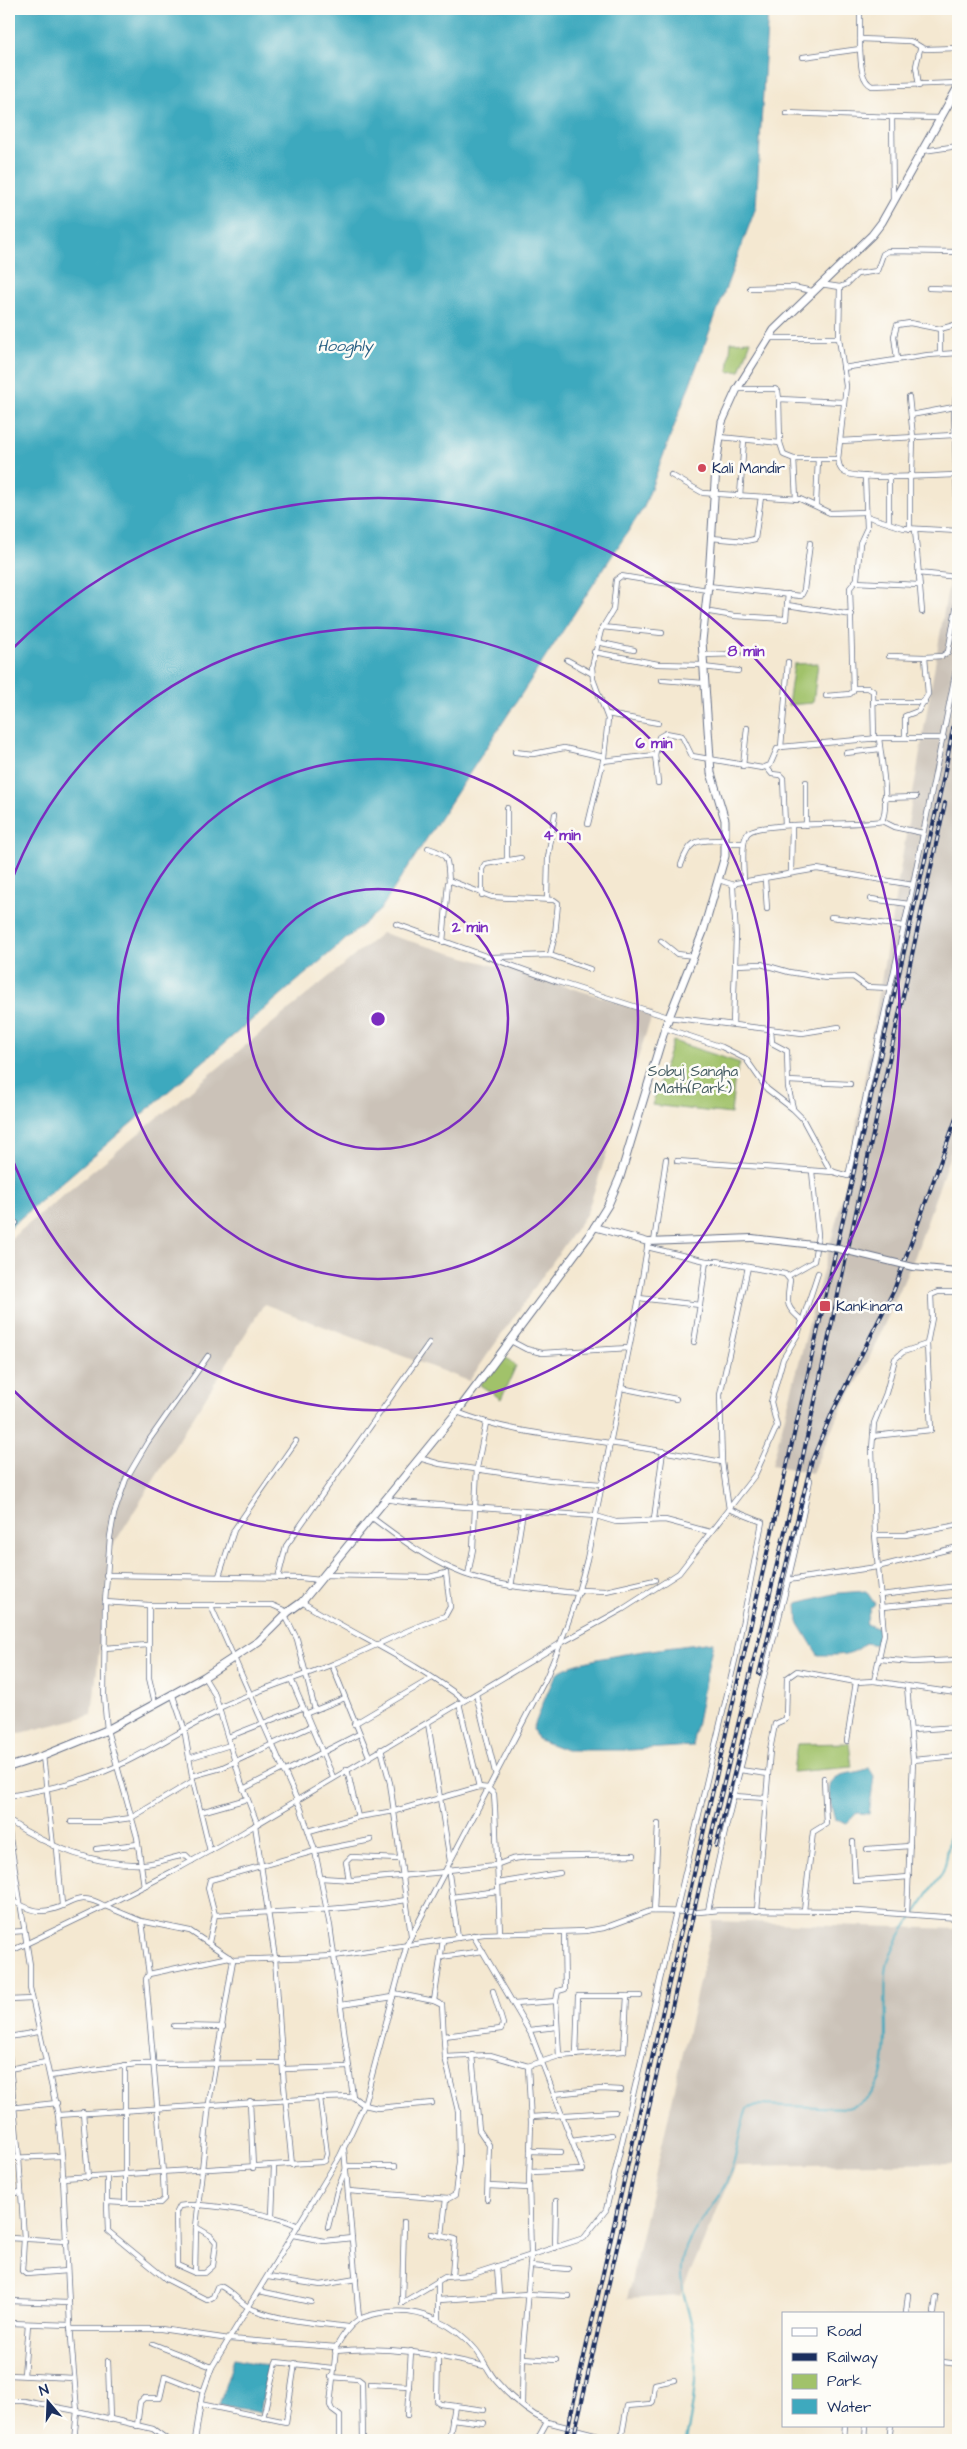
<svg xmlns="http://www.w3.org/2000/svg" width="967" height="2449" font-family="'Architects Daughter',sans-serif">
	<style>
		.industrial { fill: #cbc2b8 }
		.green { fill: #a1c26a; stroke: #5e7864 }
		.water { fill: #3ea9be; stroke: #2c6c8e }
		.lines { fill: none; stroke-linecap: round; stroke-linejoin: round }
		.stream { stroke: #3ea9be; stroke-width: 2 }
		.street-casing { stroke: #677086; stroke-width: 6 }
		.secondary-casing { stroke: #677086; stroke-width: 8 }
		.primary-casing { stroke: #677086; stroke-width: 9 }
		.street { stroke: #fff; stroke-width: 4.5 }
		.secondary { stroke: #fff; stroke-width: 6 }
		.primary { stroke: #fff; stroke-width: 7 }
		.rail-casing { stroke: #1b2f5e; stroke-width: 4 }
		.rail { stroke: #fdfcf7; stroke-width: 2; stroke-dasharray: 5.5; stroke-linecap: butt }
		.secondary-bridge-casing { stroke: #677086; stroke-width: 8; stroke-linecap: butt }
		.secondary-bridge { stroke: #fff; stroke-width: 6 }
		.ring { fill: none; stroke: #7b2cbf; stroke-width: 2.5 }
		.poi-dot { fill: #d1495b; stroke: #fdfcf7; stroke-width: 2 }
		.labels { text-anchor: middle; stroke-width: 5; stroke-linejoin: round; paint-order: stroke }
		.poi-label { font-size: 15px; fill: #1b2f5e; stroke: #fdfcf7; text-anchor: start }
		.park-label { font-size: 15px; fill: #435b62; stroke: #fdfcf7 }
		.water-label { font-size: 16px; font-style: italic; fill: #296084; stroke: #fdfcf7 }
		.centre { fill: #7b2cbf; stroke: #fdfcf7; stroke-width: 2.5 }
		.ring-label { font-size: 15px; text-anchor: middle; font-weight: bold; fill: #7b2cbf; stroke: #fdfcf7; stroke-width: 5; stroke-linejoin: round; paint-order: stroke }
	</style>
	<rect width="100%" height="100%" fill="#fdfcf7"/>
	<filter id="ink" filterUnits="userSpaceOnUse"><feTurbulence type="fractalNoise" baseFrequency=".02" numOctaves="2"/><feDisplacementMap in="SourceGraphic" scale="10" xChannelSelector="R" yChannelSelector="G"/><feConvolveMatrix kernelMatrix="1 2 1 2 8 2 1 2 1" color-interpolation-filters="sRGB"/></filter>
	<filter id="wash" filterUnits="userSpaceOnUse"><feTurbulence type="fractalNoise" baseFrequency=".0096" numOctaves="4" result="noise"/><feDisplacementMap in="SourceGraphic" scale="20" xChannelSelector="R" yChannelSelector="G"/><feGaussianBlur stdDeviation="1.12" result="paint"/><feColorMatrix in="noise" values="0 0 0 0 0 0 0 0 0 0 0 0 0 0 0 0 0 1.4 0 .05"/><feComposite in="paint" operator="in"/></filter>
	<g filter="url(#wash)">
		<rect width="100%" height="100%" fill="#f4e8d1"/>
		<g class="industrial">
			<polygon points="958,529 958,1132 915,1256 863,1372 838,1415 812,1473 772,1465 848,1176"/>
			<polygon points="382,933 653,1012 587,1213 469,1381 264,1304 110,1550 92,1715 9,1736 9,1240"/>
			<polygon points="713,1921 958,1929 958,2163 736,2166 680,2296 627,2299"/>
		</g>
		<g class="green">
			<polygon points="751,341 740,371 728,372 731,342"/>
			<polygon points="818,663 813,703 788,705 794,664"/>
			<polygon points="673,1041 740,1063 734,1083 731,1114 652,1105"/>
			<polygon points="503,1355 516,1366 501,1399 480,1385"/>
			<polygon points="849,1743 852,1767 793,1772 797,1744"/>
		</g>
		<g class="water">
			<polygon points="9,9 768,9 756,207 644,507 380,910 9,1228"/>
			<path d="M866,1591L875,1604L870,1609L866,1624L880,1629L878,1645L865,1643C853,1657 835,1655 818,1655L798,1622L797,1603L838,1593Z"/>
			<path d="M713,1642L692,1746L630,1750H566L537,1739L533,1729C538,1717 551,1680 558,1673C573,1657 686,1646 713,1642Z"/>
			<path d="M869,1768L874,1776L869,1814L857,1813L847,1823L835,1820C832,1807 822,1783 839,1776C847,1772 859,1773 869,1768Z"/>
			<polygon points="234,2359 268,2366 260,2413 219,2404"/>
		</g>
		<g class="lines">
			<path class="stream" d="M686,2440C694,2405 699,2367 693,2331C689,2308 677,2284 682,2260C688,2232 712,2210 725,2185C738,2160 737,2134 747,2109L757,2105L848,2108C904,2093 879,2009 887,1966C890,1945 920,1908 932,1888C936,1882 942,1876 944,1869C948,1857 948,1843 950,1831C952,1807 953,1784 958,1760"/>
		</g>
	</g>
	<g filter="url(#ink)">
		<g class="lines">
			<g class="street-casing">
				<g id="street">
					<path d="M860,39L909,41C916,42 919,48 926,49L958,48"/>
					<polyline points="860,49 860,9"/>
					<path d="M803,57L860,49C861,61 860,80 872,86L958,83"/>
					<polyline points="919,86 916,66 920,49"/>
					<polyline points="786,113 892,117 893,200"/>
					<polyline points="892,117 941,118"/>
					<polyline points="923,151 958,146"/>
					<polyline points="820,284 840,287 847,284 857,274 877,271 883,254 888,251 958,252"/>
					<path d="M840,287L839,338L846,386L838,459C839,464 839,469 844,472C855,481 937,475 956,475"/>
					<polyline points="750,288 793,287 812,291"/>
					<polyline points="929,288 958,289"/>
					<polyline points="768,338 839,338"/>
					<polyline points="940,354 940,329 958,324"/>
					<polyline points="897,359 894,336 897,325 910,323 940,329"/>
					<polyline points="843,368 928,355 958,353"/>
					<polyline points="737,389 775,389 778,391 779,399"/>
					<polyline points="909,397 913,437 912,475"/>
					<polyline points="911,415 954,407"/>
					<polyline points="720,437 780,443"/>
					<polyline points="840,441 954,435"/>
					<polyline points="794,459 796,499"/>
					<polyline points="838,459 794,459 784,455 780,443 779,399 843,402"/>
					<polyline points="671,475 703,493 800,499 830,513 866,512"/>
					<polyline points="740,496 744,440"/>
					<polyline points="816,505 818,459"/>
					<polyline points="866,516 904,528 958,531"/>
					<polyline points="889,522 889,476"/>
					<polyline points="910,529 910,475"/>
					<polyline points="915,529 922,612"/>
					<polyline points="958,531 954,412 958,379"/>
					<polyline points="711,538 746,541 755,539 761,497"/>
					<polyline points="918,573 958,577"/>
					<polyline points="855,582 919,585"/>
					<polyline points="708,586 801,596 804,590 810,543"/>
					<polyline points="788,594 787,605 852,615"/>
					<polyline points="704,611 734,616 786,619 787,605"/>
					<polyline points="602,627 662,633"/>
					<polyline points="597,642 634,650"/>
					<polyline points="594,652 658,664 703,665"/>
					<polyline points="702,655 739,654"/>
					<polyline points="889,656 925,657"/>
					<polyline points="567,660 591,673"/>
					<polyline points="703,667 738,671"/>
					<polyline points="662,680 704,683"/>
					<polyline points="853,688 868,688 873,691 874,739"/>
					<polyline points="826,696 850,694 853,691 850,588 857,579 860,543 867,528 865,476"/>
					<polyline points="873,702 925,702"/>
					<polyline points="607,714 658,723"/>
					<polyline points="905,737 905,716 918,711 928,694 925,657 942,656 948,652 958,598"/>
					<polyline points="781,747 788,662"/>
					<polyline points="515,752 533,754 564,748 604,757"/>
					<polyline points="846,753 880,749"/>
					<polyline points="655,755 658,783"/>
					<polyline points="603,761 655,755 659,737 666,733 682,736 692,756 762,768 770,765 777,749 781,747 879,738 944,738"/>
					<polyline points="743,766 747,728"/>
					<polyline points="767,768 772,774 780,775 783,778 785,825"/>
					<polyline points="806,782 806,825"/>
					<polyline points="884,798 916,797"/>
					<polyline points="882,821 894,827 923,833"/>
					<polyline points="588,824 604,757 608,719 593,679 592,667 601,630 613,610 616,580 621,576 707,590"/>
					<polyline points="726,843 744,843"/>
					<path d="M428,848C451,855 447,860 449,882"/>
					<polyline points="507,861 507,808"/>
					<path d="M681,865C691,836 698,841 726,840"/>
					<polyline points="791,872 792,825"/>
					<polyline points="765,879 767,909"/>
					<polyline points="719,880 734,885"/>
					<path d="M744,882C744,871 740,841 748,833C759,821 859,826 882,821C890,804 881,758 879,738"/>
					<polyline points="482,895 482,869 485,864 521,858"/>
					<polyline points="547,899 548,858 555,814"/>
					<polyline points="871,899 909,904"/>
					<polyline points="831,917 904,926"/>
					<polyline points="396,924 558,982 668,1017 802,1033 839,1027"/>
					<polyline points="661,941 677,954 694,956"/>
					<polyline points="443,942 448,883 451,881 492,897 554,900 558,903 555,935 550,955"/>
					<polyline points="492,957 550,955 590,969"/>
					<polyline points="736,965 761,964 789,972 826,978 853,977 867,987 890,988"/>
					<polyline points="733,1024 736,936 733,887 736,883 817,869 913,885"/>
					<polyline points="665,1028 722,1047 746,1059 767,1089 793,1109 802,1118 829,1168 834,1172 848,1176 909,904 958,660"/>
					<polyline points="771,1030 772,1043 787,1051 788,1087 793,1108"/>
					<polyline points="788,1081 850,1084"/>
					<polyline points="677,1161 833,1172"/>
					<polyline points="9,1228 16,1223"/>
					<polyline points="654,1242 666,1159"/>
					<polyline points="647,1247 706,1261"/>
					<polyline points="818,1273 798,1334 783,1359 771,1402 777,1426 755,1475 679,1573 623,1609 561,1643 242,1833 181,1867 105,1906 141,1921 190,1931 233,1960 334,1956 484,1934 586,1931 604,1928 650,1911 699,1912 720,1910 858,1911 958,1918"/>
					<polyline points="788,1276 814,1261 818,1235 812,1171"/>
					<polyline points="639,1298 700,1305 694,1342"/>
					<path d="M700,1305L706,1261H717L785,1274L790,1280C787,1303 784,1306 803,1321"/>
					<polyline points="509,1340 526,1349 542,1353 629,1348"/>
					<polyline points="621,1388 676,1399"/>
					<path d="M457,1412C510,1433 553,1435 609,1443C647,1448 685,1455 722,1462"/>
					<polyline points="873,1436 931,1430 927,1344"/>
					<polyline points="419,1458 440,1464 550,1480 601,1484"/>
					<polyline points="385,1499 411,1503 596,1516 616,1522 665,1520 710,1532"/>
					<path d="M371,1517C397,1536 422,1556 452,1569C491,1587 536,1589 579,1593"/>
					<polyline points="654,1519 663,1451"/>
					<polyline points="875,1535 905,1535 958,1525"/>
					<polyline points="106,1575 301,1578 320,1580"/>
					<polyline points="324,1575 429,1577 446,1573"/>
					<polyline points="468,1575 473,1549 477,1468 486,1423"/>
					<polyline points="219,1576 234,1530 296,1441"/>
					<polyline points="278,1578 286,1546 429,1343"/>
					<polyline points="788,1580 877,1567 958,1547"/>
					<polyline points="511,1587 523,1511"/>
					<polyline points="580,1590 606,1591 655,1580"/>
					<polyline points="880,1595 958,1586"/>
					<polyline points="105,1602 149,1605 272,1605 288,1612"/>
					<path d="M302,1602C355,1636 415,1661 464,1700"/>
					<polyline points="149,1605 149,1678 155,1703"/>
					<polyline points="211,1606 301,1809 315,1851 330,1926 353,2097"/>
					<polyline points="882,1607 958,1600"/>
					<polyline points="285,1615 297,1639 315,1710"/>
					<polyline points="104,1648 148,1645"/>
					<polyline points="880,1659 913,1662 958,1660"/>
					<polyline points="332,1665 369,1756"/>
					<polyline points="204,1677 215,1695 241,1782 257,1823"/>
					<polyline points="291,1679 333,1777"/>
					<polyline points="907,1686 956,1693"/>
					<polyline points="172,1693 184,1728 193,1781 210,1851"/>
					<polyline points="476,1694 495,1772"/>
					<polyline points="459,1703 479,1787"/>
					<path d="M219,1708C256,1690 295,1679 333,1664C371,1649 406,1629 445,1616L450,1607L446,1573"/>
					<polyline points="305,1714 345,1698"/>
					<polyline points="428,1723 450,1861"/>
					<polyline points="354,1724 432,1678"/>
					<polyline points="912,1730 958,1727"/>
					<polyline points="228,1737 302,1708"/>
					<polyline points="847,1741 856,1682"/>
					<polyline points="381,1749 390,1783 411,1935"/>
					<polyline points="955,1755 958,1746"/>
					<polyline points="43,1756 53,1846"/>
					<polyline points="189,1758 230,1745"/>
					<polyline points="913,1760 958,1756"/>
					<polyline points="347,1769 358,1817"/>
					<polyline points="740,1770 768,1774"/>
					<polyline points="284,1772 359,1734"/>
					<polyline points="192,1776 221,1768 310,1727"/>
					<polyline points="243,1789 283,1769"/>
					<path d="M9,1796C45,1790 82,1782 115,1767C151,1751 184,1728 220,1711"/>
					<polyline points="733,1796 766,1798"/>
					<polyline points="201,1812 247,1799"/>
					<path d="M9,1821C49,1847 96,1866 144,1864C159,1863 172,1857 186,1855L192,1861"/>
					<polyline points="71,1822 102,1822 131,1818 193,1781"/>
					<polyline points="255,1825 275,1958 284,2086 292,2165"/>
					<polyline points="309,1831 358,1817 395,1811 479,1787 488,1788 494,1794 495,1809 500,1933"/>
					<polyline points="9,1832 30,1965 30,1988 58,2115 62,2156 70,2325 77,2411 74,2440"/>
					<polyline points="853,1842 855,1881 909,1877"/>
					<polyline points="57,1848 62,1905"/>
					<polyline points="96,1849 138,1844"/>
					<polyline points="867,1849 910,1846"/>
					<polyline points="448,1867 458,1938"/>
					<polyline points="448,1870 496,1865 512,1859 528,1857 634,1855"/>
					<polyline points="958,1870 958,1907"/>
					<polyline points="321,1878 353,1880 445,1872"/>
					<polyline points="349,1880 346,1862 351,1857 400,1859"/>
					<polyline points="498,1883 560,1873"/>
					<polyline points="144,1886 137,1837 107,1730 104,1696 105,1602 110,1537 114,1514 126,1479 147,1443 208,1356"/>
					<polyline points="452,1897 498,1891"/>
					<path d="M9,1900C19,1903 31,1912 42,1911C71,1910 73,1888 105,1906"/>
					<polyline points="804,1910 813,1832 826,1824 824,1778"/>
					<polyline points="654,1911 658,1824"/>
					<path d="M708,1911C736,1766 782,1625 810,1480"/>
					<polyline points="757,1911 770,1750 775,1724 786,1719 787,1678 797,1671 856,1682 874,1681"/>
					<polyline points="907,1914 913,1760 907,1686 874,1681 884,1634 875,1535 872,1449 874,1423 886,1393 895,1359 903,1352 927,1344 932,1318 931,1295 938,1292 958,1292"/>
					<polyline points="215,1915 208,1888 210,1880 315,1851 371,1840"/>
					<polyline points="142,1922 149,1974"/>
					<polyline points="9,1932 24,1931"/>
					<polyline points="473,1935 531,2034 583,2170 530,2172"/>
					<path d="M209,1942L215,1915C279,1911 343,1911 406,1900"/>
					<polyline points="9,1952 105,1906"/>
					<polyline points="441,1957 483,1951"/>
					<polyline points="394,1993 434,2001 443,1940"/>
					<polyline points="9,2000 32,1999"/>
					<polyline points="556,2001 558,1991 565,1989 564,1932"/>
					<polyline points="514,2004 556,2001 559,2056"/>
					<polyline points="341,2005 393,1997"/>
					<polyline points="174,2026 223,2027"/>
					<polyline points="529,2030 557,2027"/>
					<polyline points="444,2036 501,2029 503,2024 493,1991"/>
					<polyline points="9,2037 38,2032"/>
					<polyline points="9,2055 19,2158 24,2239 22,2271 26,2274 67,2271"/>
					<polyline points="472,2055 479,2130 489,2145 487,2199"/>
					<polyline points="576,2055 578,1996 640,1996"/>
					<polyline points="445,2057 490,2055 528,2066"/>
					<polyline points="125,2065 125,2203 160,2203 164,2199 163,2173 146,1979 149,1974 229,1957"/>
					<polyline points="9,2069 46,2062"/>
					<polyline points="284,2069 349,2067"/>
					<polyline points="50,2076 136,2064 283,2063"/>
					<polyline points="555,2094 601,2089 621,2090"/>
					<polyline points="250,2101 253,2168"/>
					<polyline points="9,2108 57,2103"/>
					<polyline points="83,2112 88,2178"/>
					<polyline points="58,2115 320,2098 353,2097 364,2105 378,2108 432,2103"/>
					<polyline points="531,2117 615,2112"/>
					<polyline points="572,2141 612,2135"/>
					<polyline points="344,2149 359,2318"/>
					<polyline points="530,2151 561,2152"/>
					<polyline points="9,2158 62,2156"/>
					<polyline points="107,2177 107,2202"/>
					<polyline points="62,2178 322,2162 325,2161 327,2154 320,2098"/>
					<polyline points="488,2186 529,2188"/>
					<polyline points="349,2191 448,2199 455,2195 459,2162 458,2111 445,2057 442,2005 434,2001"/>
					<polyline points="9,2194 21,2192"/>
					<path d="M125,2203L107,2202L108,2231L166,2279L207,2300L213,2297L217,2287L220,2286C232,2291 240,2304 252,2309C281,2321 317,2323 348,2327"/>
					<polyline points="272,2215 274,2167"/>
					<path d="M196,2227L211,2236L216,2242L213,2266L205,2273H195L177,2265L176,2212L179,2206C204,2202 275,2214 298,2226"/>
					<polyline points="328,2227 337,2191 347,2166 395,2166"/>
					<polyline points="431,2234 455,2239 452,2276"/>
					<polyline points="293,2235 324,2241 352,2238"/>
					<polyline points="442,2235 446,2199"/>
					<polyline points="9,2238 67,2241"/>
					<polyline points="555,2248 556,2201"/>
					<polyline points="497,2266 499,2295"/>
					<polyline points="530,2266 568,2269"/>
					<polyline points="195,2273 196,2227 209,2103 233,1960"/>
					<polyline points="268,2277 321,2285 356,2279"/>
					<polyline points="438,2280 438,2320"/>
					<polyline points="259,2291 311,2302"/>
					<polyline points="439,2300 527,2294 569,2296"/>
					<polyline points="9,2301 69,2303"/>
					<polyline points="402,2303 445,2277 470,2275 584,2238 606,2210 736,1656 762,1522 729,1509 722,1462 720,1395 748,1267"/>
					<polyline points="402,2303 404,2222"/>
					<polyline points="906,2313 908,2295"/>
					<polyline points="934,2313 936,2297"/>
					<polyline points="9,2323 70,2325"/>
					<path d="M70,2329H161L229,2339L336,2347C351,2321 358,2315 389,2312C421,2308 456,2325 476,2350C484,2360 488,2372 497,2382C510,2397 529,2413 547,2422L618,2440"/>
					<polyline points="153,2344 212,2367"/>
					<polyline points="336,2349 330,2405 332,2410 340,2416 340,2440"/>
					<path d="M335,2351C388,2345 433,2354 484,2366"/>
					<polyline points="438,2355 437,2401 440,2404 455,2406 449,2440"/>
					<polyline points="523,2358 556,2360"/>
					<polyline points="108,2361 110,2420"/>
					<polyline points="943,2362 958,2364"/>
					<polyline points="9,2375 74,2378"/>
					<polyline points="24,2375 28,2324"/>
					<polyline points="331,2377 358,2379 362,2382 363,2440"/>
					<polyline points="370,2384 409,2386"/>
					<polyline points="9,2401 24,2401 77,2411 153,2429 168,2440"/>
					<polyline points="200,2404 286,2422 295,2363"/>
					<polyline points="522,2404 523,2348 531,2255 529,2182 531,2122 528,2066 559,2056 624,2051 627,1996"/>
					<polyline points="455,2406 484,2410"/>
					<polyline points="407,2416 411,2351"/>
					<polyline points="263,2418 276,2362 332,2368"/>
					<polyline points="452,2419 484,2423"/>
					<polyline points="137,2426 140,2402 144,2398 160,2398 165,2376 203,2391"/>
					<path d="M195,2440L202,2395L212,2367L340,2156L364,2105L407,1944L546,1678C563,1639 577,1600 587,1559L639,1298L648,1242"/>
					<polyline points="537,2440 547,2422"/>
					<polyline points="621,2440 627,2406 651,2404 653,2401 655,2384 674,2380"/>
					<polyline points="844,2440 845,2425"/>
					<polyline points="865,2440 866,2425"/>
					<polyline points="889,2440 891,2425"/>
				</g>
			</g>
			<g class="secondary-casing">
				<g id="secondary">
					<polyline points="594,1227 648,1242 752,1238"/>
					<polyline points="913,1267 958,1271"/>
				</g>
			</g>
			<g class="primary-casing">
				<polyline id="primary" points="9,1767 43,1756 107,1730 204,1677 259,1641 288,1612 302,1602 457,1412 590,1234 608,1205 620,1177 666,1025 703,932 725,856 725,820 711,773 702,641 709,577 716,467 722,422 737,389 774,330 872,235 882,222 958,87"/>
			</g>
			<use href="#street" class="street"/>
			<use href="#secondary" class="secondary"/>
			<use href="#primary" class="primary"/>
			<g class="rail-casing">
				<g id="rail">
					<polyline points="759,1674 812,1460 832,1413 894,1290 958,1113"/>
					<polyline points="716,1846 748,1718"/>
					<polyline points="565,2440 944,776 958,702"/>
					<polyline points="573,2440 713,1828 801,1465 945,803"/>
				</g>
			</g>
			<use href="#rail" class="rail"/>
			<g class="secondary-bridge-casing">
				<polyline id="secondary-bridge" points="752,1238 831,1247 913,1267"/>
			</g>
			<use href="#secondary-bridge" class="secondary-bridge"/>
		</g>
	</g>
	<g class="ring">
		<circle cx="378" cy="1019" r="130"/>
		<circle cx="378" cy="1019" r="260"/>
		<path d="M9 888A391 391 0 1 1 9 1150"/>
		<path d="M10 651A521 521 0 1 1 10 1387"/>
	</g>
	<g class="poi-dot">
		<circle cx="702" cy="468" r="5"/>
		<rect x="819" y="1300" width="12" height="12" rx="2.5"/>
	</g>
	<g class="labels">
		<g class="poi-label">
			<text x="712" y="473">Kali Mandir</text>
			<text x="836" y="1311">Kankinara</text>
		</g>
		<g class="park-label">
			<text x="693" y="1076">Sobuj Sangha<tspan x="693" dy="17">Math(Park)</tspan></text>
		</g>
		<g class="water-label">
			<text x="345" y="351">Hooghly</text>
		</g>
	</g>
	<circle cx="378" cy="1019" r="8" class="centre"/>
	<g class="ring-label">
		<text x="746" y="656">8 min</text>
		<text x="654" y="748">6 min</text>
		<text x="562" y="840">4 min</text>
		<text x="470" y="932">2 min</text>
	</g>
	<rect width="967" height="2449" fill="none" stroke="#fdfcf7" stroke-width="30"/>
	<rect x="782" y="2312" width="162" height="115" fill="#fdfcf7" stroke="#a3aaba"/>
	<rect x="792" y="2328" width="25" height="8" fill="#ffffff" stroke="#a3aaba"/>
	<text x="827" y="2336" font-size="15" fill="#1b2f5e">Road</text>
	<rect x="792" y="2353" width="25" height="8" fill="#1b2f5e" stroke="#a3aaba"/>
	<text x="827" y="2362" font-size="15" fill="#1b2f5e">Railway</text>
	<rect x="792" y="2374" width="25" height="15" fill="#a1c26a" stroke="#a3aaba"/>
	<text x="827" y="2386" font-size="15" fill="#1b2f5e">Park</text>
	<rect x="792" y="2399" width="25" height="15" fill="#3ea9be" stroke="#a3aaba"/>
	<text x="827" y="2412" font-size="15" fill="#1b2f5e">Water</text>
	<g transform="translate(48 2402) rotate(341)" stroke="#fdfcf7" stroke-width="4" paint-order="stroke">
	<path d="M0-4L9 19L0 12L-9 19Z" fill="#1b2f5e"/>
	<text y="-8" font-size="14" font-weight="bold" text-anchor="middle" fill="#1b2f5e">N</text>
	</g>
</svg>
